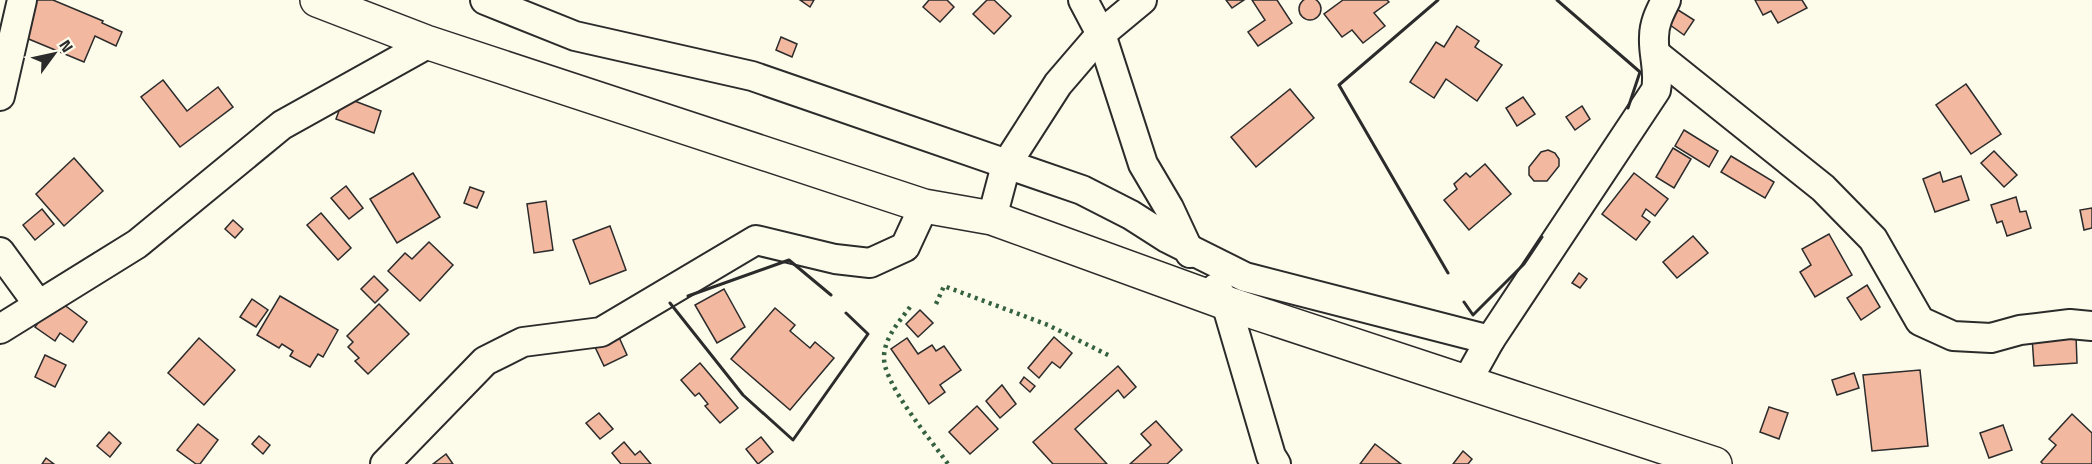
<svg xmlns="http://www.w3.org/2000/svg" width="2092" height="464" font-family="'Titillium Web',sans-serif">
	<style>
		.building { fill: #f2b8a0; stroke: #2b2b2b; stroke-width: 1.5 }
		.lines { fill: none; stroke-linecap: round; stroke-linejoin: round }
		.minor-casing { stroke: #2b2b2b; stroke-width: 32 }
		.tertiary-casing { stroke: #2b2b2b; stroke-width: 36 }
		.minor { stroke: #fdfbea; stroke-width: 28 }
		.tertiary { stroke: #fdfbea; stroke-width: 33 }
		.hedge { stroke: #34623c; stroke-width: 4.5; stroke-dasharray: 3 4.5; stroke-linecap: butt }
		.wall { stroke: #2b2b2b; stroke-width: 3 }
	</style>
	<rect width="100%" height="100%" fill="#fdfbea"/>
	<g class="building">
		<circle cx="1310" cy="9" r="11"/>
		<polygon points="33,0 53,0 103,21 102,23 122,32 116,46 95,36 84,62 19,35"/>
		<polygon points="800,0 814,0 810,7"/>
		<polygon points="929,0 947,0 954,7 940,22 923,7"/>
		<polygon points="987,0 994,0 1011,16 994,34 973,14"/>
		<polygon points="1226,0 1244,0 1232,8"/>
		<polygon points="1252,0 1277,0 1292,23 1258,46 1248,32 1265,20"/>
		<polygon points="1343,0 1387,0 1389,2 1374,13 1385,26 1363,43 1352,30 1342,37 1324,14"/>
		<polygon points="1755,0 1802,0 1807,8 1778,23 1771,11 1763,15"/>
		<polygon points="1675,8 1694,20 1684,35 1666,22"/>
		<polygon points="1457,26 1479,41 1475,47 1502,65 1477,101 1446,79 1434,98 1410,82 1436,42 1444,47"/>
		<polygon points="781,37 797,44 792,57 776,50"/>
		<polygon points="163,80 187,111 218,87 233,107 180,147 141,97"/>
		<polygon points="1966,84 2001,134 1971,154 1936,105"/>
		<polygon points="1290,89 1314,118 1256,167 1231,137"/>
		<polygon points="344,97 381,111 374,133 336,119"/>
		<polygon points="1523,97 1535,114 1517,126 1506,108"/>
		<polygon points="1582,106 1590,119 1575,130 1566,117"/>
		<polygon points="1684,130 1718,151 1709,167 1675,146"/>
		<polygon points="1673,148 1691,159 1674,188 1656,177"/>
		<polygon points="1548,150 1555,153 1559,159 1559,166 1547,181 1534,181 1529,175 1529,167 1541,152"/>
		<polygon points="1994,151 2017,175 2004,187 1981,163"/>
		<polygon points="1731,156 1774,182 1765,198 1721,172"/>
		<polygon points="74,158 103,191 64,226 36,194"/>
		<polygon points="1485,164 1511,194 1469,230 1444,200 1457,189 1454,184 1466,173 1470,177"/>
		<polygon points="1940,172 1943,182 1961,176 1969,200 1935,212 1923,179"/>
		<polygon points="413,173 440,217 397,243 370,199"/>
		<polygon points="1634,173 1668,199 1655,216 1646,209 1642,216 1650,222 1636,240 1602,214"/>
		<polygon points="346,186 363,208 349,219 331,198"/>
		<polygon points="470,187 484,192 477,208 464,203"/>
		<polygon points="2016,197 2020,212 2026,211 2031,228 2007,236 2002,221 1997,223 1991,205"/>
		<polygon points="546,201 553,250 534,253 527,204"/>
		<polygon points="2092,208 2092,228 2084,230 2080,210"/>
		<polygon points="42,209 54,224 35,240 23,225"/>
		<polygon points="321,213 351,248 338,260 307,225"/>
		<polygon points="233,220 243,229 235,238 225,229"/>
		<polygon points="610,226 626,270 590,284 573,240"/>
		<polygon points="1829,234 1852,275 1815,297 1800,272 1811,265 1802,249"/>
		<polygon points="1693,236 1708,253 1677,278 1663,262"/>
		<polygon points="429,242 453,265 420,301 388,271 405,253 412,259"/>
		<polygon points="1579,273 1587,279 1580,288 1572,283"/>
		<polygon points="374,276 388,290 375,303 361,289"/>
		<polygon points="1867,285 1880,307 1861,320 1847,298"/>
		<polygon points="724,289 745,327 717,343 695,305"/>
		<polygon points="280,296 338,330 323,357 318,354 310,367 290,356 293,351 282,344 279,348 257,335"/>
		<polygon points="55,298 87,322 73,342 60,333 55,341 35,327"/>
		<polygon points="252,299 268,310 256,327 240,317"/>
		<polygon points="379,304 409,334 368,374 355,361 359,358 348,347 353,342 347,336"/>
		<polygon points="775,308 795,325 790,331 810,348 815,342 834,358 790,410 731,359"/>
		<polygon points="920,310 933,323 918,337 906,324"/>
		<polygon points="618,335 627,355 604,366 595,347"/>
		<polygon points="2076,335 2077,363 2034,366 2032,337"/>
		<polygon points="1054,337 1072,353 1060,368 1052,362 1039,378 1028,368"/>
		<polygon points="199,338 235,370 204,405 168,373"/>
		<polygon points="907,338 918,354 932,345 936,351 944,346 961,370 940,385 945,392 929,404 891,349"/>
		<polygon points="45,355 66,365 55,387 35,377"/>
		<polygon points="700,363 738,408 720,423 705,406 708,404 699,393 695,396 681,380"/>
		<polygon points="1118,366 1136,387 1124,398 1118,390 1075,429 1107,464 1053,464 1033,442"/>
		<polygon points="1920,370 1928,446 1872,451 1863,375"/>
		<polygon points="1854,373 1859,388 1837,395 1832,380"/>
		<polygon points="1024,377 1035,386 1030,392 1020,383"/>
		<polygon points="1002,385 1016,404 1000,418 986,401"/>
		<polygon points="977,406 998,429 970,454 949,432"/>
		<polygon points="1769,407 1788,413 1779,439 1760,432"/>
		<polygon points="599,413 613,429 600,439 586,423"/>
		<polygon points="2072,414 2092,433 2092,464 2043,464 2041,462 2056,445 2049,439"/>
		<polygon points="1156,421 1182,450 1167,464 1130,464 1151,445 1141,434"/>
		<polygon points="198,424 218,440 200,464 196,464 177,450"/>
		<polygon points="2003,425 2012,450 1989,458 1980,433"/>
		<polygon points="109,432 121,443 110,457 97,446"/>
		<polygon points="259,436 270,445 263,454 252,444"/>
		<polygon points="761,437 773,452 758,464 746,449"/>
		<polygon points="624,442 635,455 640,451 651,464 621,464 612,453"/>
		<polygon points="1375,444 1401,464 1360,464"/>
		<polygon points="1463,451 1472,459 1468,464 1453,464"/>
		<polygon points="446,454 453,464 433,464"/>
		<polygon points="46,458 54,464 42,464"/>
	</g>
	<g class="lines">
		<g class="minor-casing">
			<g id="minor">
				<polyline points="485,0 575,36 752,76 1082,190 1131,215 1167,238 1245,277 1490,340"/>
				<polyline points="1083,0 1101,34 1143,164 1169,208 1190,253"/>
				<polyline points="1657,55 1823,188 1873,239 1920,321 1953,336 1991,338 2020,330 2070,324 2092,326"/>
				<polyline points="0,96 22,0"/>
				<polyline points="992,218 1006,165 1058,84 1101,34 1142,0"/>
				<polyline points="0,252 38,304"/>
				<polyline points="1216,288 1226,303 1271,456 1276,464"/>
				<polyline points="0,329 137,244 282,125 422,47 426,42"/>
				<path d="M1466,383L1490,340L1656,90C1660,70 1653,56 1654,37C1654,23 1660,12 1666,0"/>
				<polyline points="385,464 485,361 523,342 601,332 756,240 835,259 870,263 905,247 924,206"/>
			</g>
		</g>
		<g class="tertiary-casing">
			<polyline id="tertiary" points="317,0 426,42 924,206 992,218 1226,303 1715,464"/>
		</g>
		<use href="#minor" class="minor"/>
		<use href="#tertiary" class="tertiary"/>
		<g class="hedge">
			<polyline points="936,304 944,286 1048,325 1112,357"/>
			<path d="M910,307C899,322 885,337 884,356C882,383 932,441 948,464"/>
		</g>
		<g class="wall">
			<polyline points="1438,0 1339,85 1448,273"/>
			<polyline points="1557,0 1640,72 1628,108"/>
			<polyline points="688,296 789,260 831,295"/>
			<polyline points="1464,302 1473,315 1524,264 1542,237"/>
			<polyline points="670,303 743,395 793,440 868,334 846,313"/>
		</g>
	</g>
	<g transform="translate(54 54) rotate(57)" stroke="#fdfbea" stroke-width="4.5" paint-order="stroke">
	<path d="M0-4.5L10 22L0 15L-10 22Z" fill="#2b2b2b"/>
	<text y="-9" font-size="16" font-weight="bold" text-anchor="middle" fill="#2b2b2b">N</text>
	</g>
</svg>
